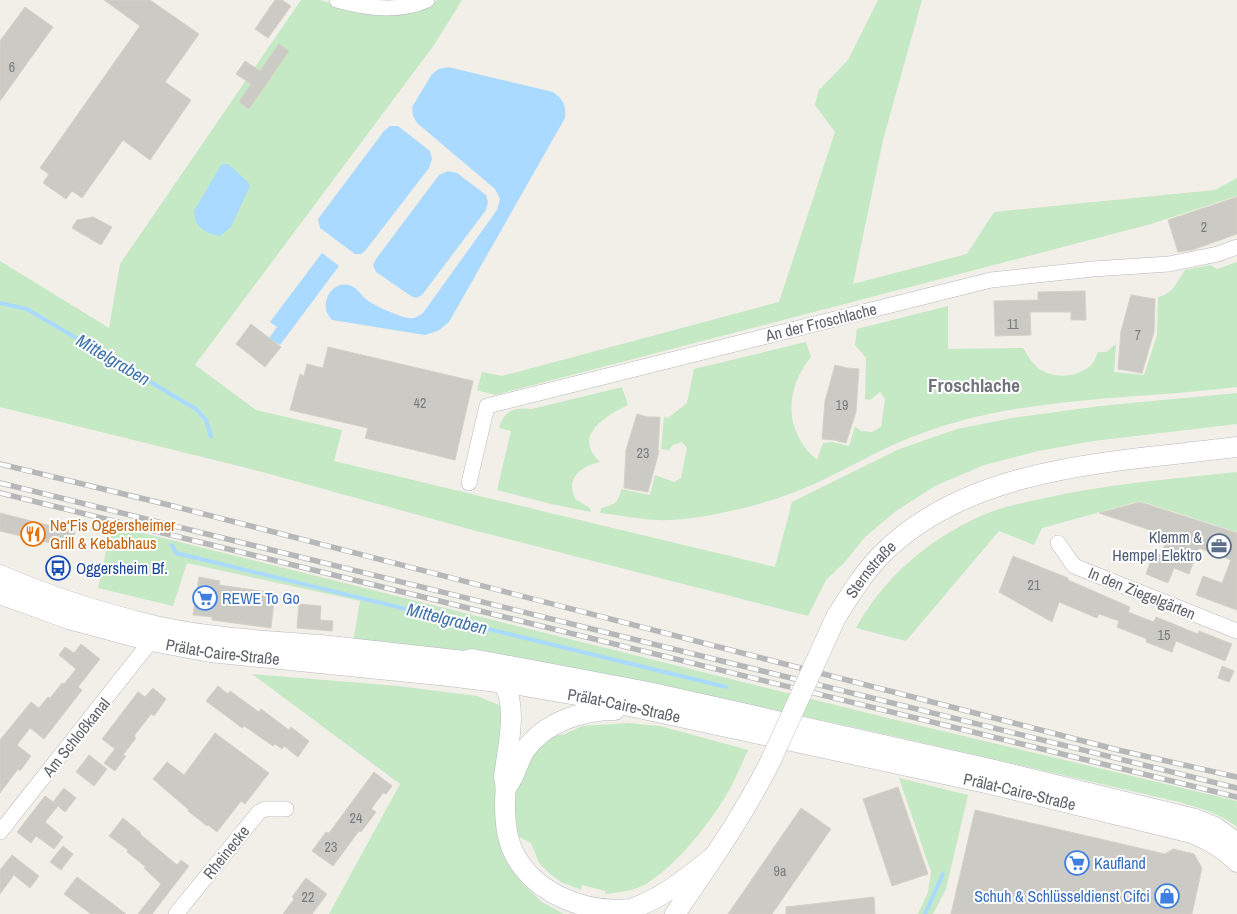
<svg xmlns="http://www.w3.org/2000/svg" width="1237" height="914" font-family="'Archivo Narrow',sans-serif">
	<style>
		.green { fill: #c5e8c5 }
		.water { fill: #aadaff }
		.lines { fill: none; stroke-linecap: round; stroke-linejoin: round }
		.stream { stroke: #aadaff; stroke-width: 4 }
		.building { fill: #cccac5; stroke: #d6d1c6 }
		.street-casing { stroke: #b5b8bc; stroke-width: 16 }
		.secondary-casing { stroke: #b6babf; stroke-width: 21 }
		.street { stroke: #fff; stroke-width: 15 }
		.secondary { stroke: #fff; stroke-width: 20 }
		.rail-casing { stroke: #b6b7b8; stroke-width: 5.5 }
		.rail { stroke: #fff; stroke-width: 4; stroke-dasharray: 11; stroke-linecap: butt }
		.secondary-bridge-casing { stroke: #b6babf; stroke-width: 21; stroke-linecap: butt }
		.secondary-bridge { stroke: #fff; stroke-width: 20 }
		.labels { text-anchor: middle; stroke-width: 4; stroke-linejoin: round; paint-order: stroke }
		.number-label { font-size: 14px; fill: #7a7d7f }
		.street-label { font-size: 16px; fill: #5f6368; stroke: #fff }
		.food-label { font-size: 16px; fill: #c56008; stroke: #fff; text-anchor: start }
		.service-label { font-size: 16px; fill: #4e5e75; stroke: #fff; text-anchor: end }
		.transit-label { font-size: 16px; fill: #164399; stroke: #fff; text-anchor: start }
		.shop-label { font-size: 16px; fill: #366cbe; stroke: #fff; text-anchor: start }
		.water-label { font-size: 18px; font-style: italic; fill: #4174aa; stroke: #fff }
		.quarter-label { font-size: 19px; font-weight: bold; fill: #70757a; stroke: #fff }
	</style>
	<rect width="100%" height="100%" fill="#f1efe8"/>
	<g class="green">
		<polygon points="301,0 320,0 348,8 424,7 438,0 462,0 434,45 195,365 256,410 342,430 334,461 775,567 792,502 897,450 957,429 1012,418 1100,406 1237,393 1237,424 1093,441 1038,451 984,465 935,486 896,511 865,537 844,563 826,580 808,616 469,529 251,469 0,407 0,261 109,328 120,264"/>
		<polygon points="878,0 922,0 883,140 853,284 967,254 994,212 1215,190 1237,178 1237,196 1151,224 495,395 477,390 482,372 502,376 779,302 835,132 815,105 819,90 848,60"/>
		<path d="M1237,262V387C1148,398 1054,397 967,419C937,427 906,438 878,452C852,465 827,479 800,490C764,505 695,522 656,520C638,519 619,515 600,513L601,508C614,505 619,503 621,489L650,495L655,475L674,482L681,478L687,448L682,442L673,445L669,450L661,449L664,417L668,418L687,403L694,369L806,342L811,357C784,390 784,432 817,460L823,443L833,442L849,446L855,426L861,431L872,432L881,427L885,399L880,392L870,400L865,399L866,358L855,345L857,329L948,306V349L1023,348C1028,356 1033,365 1041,370C1055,379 1077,377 1090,366C1094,363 1096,357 1098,352H1106L1116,344L1114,372L1144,375L1157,335L1158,297C1173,294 1177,282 1185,270L1210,265L1217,269Z"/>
		<path d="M622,387L628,405C605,416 572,436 600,462C587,465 572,472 572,487C572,491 574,496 575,499L590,508L591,512L551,504L497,490L511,431L499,428C505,409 514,407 532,409Z"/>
		<path d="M1237,472V532L1140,501L1042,528L1034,545L999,531L906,641L856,628C882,581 921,546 968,522C990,510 1016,504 1041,499C1105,484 1171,479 1237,472Z"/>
		<path d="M111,529L129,533L135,531L892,719L1237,801V827C1220,813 1199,808 1179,802L889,735L618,676L353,642L360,601L187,563L173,606L98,588Z"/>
		<polygon points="252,674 398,686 477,696 504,707 508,862 523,884 542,902 564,914 329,914 400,784"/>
		<path d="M628,723L660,726L748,750C743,761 738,773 732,785C715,817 675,869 642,886C631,891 617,893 605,894L606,891L582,885L581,890L561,882L549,873L539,863L531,843L517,836L514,825L515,792L520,778L533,756L544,744L553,736L565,734L582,726Z"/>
		<polygon points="899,778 968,795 946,889 933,914 918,914 928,892 931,872"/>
	</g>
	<g class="water">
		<path d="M448,67L553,92C564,100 566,105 565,118L449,322L438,331L425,335L332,320C327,315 325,309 326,302C328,288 343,279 355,288C359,291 362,296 366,299C372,305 400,317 409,318C415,319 419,316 423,313L497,210L500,199L495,189L417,123L413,116L412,107L432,74L439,69Z"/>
		<polygon points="390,126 398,126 430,151 432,159 429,168 365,251 361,254 355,254 320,228 318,219 384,131"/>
		<path d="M224,164H228L248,182L250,186L231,227L220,236C206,234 194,227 194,211L221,165Z"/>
		<polygon points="448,171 457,173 486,195 488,202 486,210 422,295 416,298 411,296 376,272 373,265 376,259 439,175"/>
		<polygon points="322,253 339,266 280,345 269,338 277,327 270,322"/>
	</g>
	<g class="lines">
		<g class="stream">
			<polyline points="0,303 27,309 196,409 206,420 211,437"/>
			<polyline points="172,545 176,553 726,687"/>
			<polyline points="925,914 943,874"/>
		</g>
	</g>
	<g class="building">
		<polygon points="104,0 150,0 199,34 165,82 191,100 150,160 123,140 82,198 72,191 66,199 43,183 49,174 40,168 140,26"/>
		<polygon points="275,0 282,0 291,6 268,38 255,29"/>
		<polygon points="25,7 53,27 0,101 0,41"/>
		<polygon points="279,44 289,51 249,109 239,102 251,84 236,74 245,61 260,71"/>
		<polygon points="1237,197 1237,234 1192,250 1178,252 1168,220"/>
		<polygon points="93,217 112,227 101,245 72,228 77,220"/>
		<polygon points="1085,291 1086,320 1071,320 1071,312 1030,312 1031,335 995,336 994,301 1038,300 1038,292"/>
		<polygon points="1131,295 1155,299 1154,332 1142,373 1118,369 1121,331"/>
		<polygon points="251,324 281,347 265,367 236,344"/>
		<polygon points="328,347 473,381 455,460 365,438 368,428 290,410 300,374 304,376 307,364 323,368"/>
		<polygon points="835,365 847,368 859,369 856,412 846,443 834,440 822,439 825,401"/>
		<polygon points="637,414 648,417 660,417 658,451 659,451 648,492 624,488 626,450"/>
		<polygon points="1140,502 1237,533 1237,610 1196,595 1203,576 1222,583 1231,560 1199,548 1189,574 1174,568 1168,583 1146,574 1154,552 1161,555 1168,536 1099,513"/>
		<polygon points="0,513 75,532 71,548 0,531"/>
		<polygon points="1013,556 1068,578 1068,580 1130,607 1128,612 1154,622 1156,617 1198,634 1199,631 1232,644 1225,661 1176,641 1172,652 1146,642 1147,639 1117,627 1119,621 1099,614 1097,618 1059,602 1052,622 999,592"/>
		<polygon points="199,577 220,581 219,585 275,593 271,628 212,620 212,617 193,615"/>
		<polygon points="299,604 321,606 320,620 333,621 332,631 297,628"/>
		<polygon points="81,644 100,659 78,687 82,690 44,739 30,728 17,745 31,756 20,771 18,769 0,793 0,740 31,702 39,708 48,697 50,698 62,683 64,684 76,669 59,655 65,647 74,653"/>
		<polygon points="1222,666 1234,671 1229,682 1218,678"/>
		<polygon points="218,686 228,694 230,691 259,712 261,709 289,730 291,727 309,741 298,757 284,746 282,749 275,744 273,746 244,726 242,728 233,721 206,701"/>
		<polygon points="153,688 166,699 154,716 151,714 134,736 136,738 123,755 126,756 115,771 104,763 115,749 102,739 138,692 145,697"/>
		<polygon points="215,733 269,773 245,804 241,801 217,832 208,825 207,826 188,811 189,810 153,779 167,762 184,775"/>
		<polygon points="89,755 107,769 94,786 76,772"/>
		<polygon points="374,772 392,786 386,794 383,793 371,809 376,812 361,832 359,831 333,866 312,851 326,832 329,833"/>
		<polygon points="898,787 928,874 892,886 863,799"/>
		<polygon points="64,788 76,798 65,812 58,806 45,822 63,837 54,849 36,836 31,843 17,832 45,796 56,804 53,802"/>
		<polygon points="801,808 831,829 772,914 728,914"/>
		<polygon points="975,810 1165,854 1173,849 1194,854 1202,868 1192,914 951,914"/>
		<polygon points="123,818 141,833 140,834 177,865 181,860 189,866 152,914 138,914 161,884 144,868 146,867 127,852 128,850 109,836"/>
		<polygon points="63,846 73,854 61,870 50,862"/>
		<polygon points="12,855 39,876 30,888 14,875 0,894 0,870"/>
		<polygon points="77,877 109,901 126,914 91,914 64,894"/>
		<polygon points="306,878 327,894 312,914 283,914 294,899 292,897"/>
		<polygon points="874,897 875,914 786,914 786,907"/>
	</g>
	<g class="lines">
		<g class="street-casing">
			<g id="street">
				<path d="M337,0C365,8 399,13 427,0"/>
				<polyline points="469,483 487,406 991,280 1093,269 1169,264 1218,254 1237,247"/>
				<polyline points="1058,543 1074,566 1237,631"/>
				<polyline points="0,832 151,641"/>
				<polyline points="176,914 259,812 265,809 286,809"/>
			</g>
		</g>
		<g class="secondary-casing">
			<g id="secondary">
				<path d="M0,575C50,597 102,613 155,626C209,638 266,641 321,645C369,650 416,656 464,661L472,659L648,692L990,769L1195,819L1215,827L1237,843"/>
				<path id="s1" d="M0,594L69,619L151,641L210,652L449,676L513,684L588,697L986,783L1192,833C1209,840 1224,848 1237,862"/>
				<path id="s2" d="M836,617C850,595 864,572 883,553C973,464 1119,462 1237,447"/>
				<path d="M496,677C499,679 502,681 504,685C518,707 507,752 504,777C507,787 505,794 505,803C505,818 506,835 512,849C531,892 583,914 631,909C663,898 688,877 714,856"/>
				<path d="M508,785C516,775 518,761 525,750C545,722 582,710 615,710"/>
				<path d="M675,914C710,863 745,813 772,758"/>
			</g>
		</g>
		<use href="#street" class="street"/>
		<use href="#secondary" class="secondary"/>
		<g class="rail-casing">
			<g id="rail">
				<polyline points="0,464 169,505 1118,750 1237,777"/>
				<polyline points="0,483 1237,788"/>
				<polyline points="0,493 1237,797"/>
			</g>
		</g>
		<use href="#rail" class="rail"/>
		<g class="secondary-bridge-casing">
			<polyline id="secondary-bridge" points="772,758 836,617"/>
		</g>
		<use href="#secondary-bridge" class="secondary-bridge"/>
	</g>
	<defs>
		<g id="restaurant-ring" transform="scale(1.25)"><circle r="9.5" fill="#fff" stroke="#e8710a" stroke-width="1.5"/><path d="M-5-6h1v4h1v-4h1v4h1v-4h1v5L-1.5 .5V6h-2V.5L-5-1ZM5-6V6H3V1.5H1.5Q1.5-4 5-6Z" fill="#e8710a"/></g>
		<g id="office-ring" transform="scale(1.25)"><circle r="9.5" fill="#fff" stroke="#5c6f8a" stroke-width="1.5"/><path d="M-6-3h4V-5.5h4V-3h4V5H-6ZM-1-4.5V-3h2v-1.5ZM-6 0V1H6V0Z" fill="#5c6f8a"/></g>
		<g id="bus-ring" transform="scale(1.25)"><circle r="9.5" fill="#fff" stroke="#1a4fb4" stroke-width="1.5"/><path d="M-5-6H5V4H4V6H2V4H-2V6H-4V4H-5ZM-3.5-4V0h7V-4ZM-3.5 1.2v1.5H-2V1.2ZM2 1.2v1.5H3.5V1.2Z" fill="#1a4fb4"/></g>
		<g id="supermarket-ring" transform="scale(1.25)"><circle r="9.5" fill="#fff" stroke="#3f7fe0" stroke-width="1.5"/><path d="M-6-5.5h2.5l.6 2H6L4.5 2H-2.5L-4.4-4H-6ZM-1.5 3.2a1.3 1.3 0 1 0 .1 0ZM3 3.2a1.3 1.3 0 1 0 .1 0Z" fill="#3f7fe0"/></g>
		<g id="shop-ring" transform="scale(1.25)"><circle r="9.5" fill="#fff" stroke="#3f7fe0" stroke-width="1.5"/><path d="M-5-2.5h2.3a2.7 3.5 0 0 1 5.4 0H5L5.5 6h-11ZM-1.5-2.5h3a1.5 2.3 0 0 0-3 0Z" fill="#3f7fe0"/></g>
	</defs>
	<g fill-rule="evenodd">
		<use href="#restaurant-ring" x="33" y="534"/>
		<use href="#office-ring" x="1219" y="546"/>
		<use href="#bus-ring" x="58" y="568"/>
		<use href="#supermarket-ring" x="205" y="598"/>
		<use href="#supermarket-ring" x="1077" y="863"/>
		<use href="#shop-ring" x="1167" y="896"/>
	</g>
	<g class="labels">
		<g class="number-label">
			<text x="12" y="72">6</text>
			<text x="1204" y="232">2</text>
			<text x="1013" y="329">11</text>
			<text x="1138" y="340">7</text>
			<text x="420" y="408">42</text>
			<text x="842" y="410">19</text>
			<text x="643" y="458">23</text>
			<text x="1034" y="590">21</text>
			<text x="1164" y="640">15</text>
			<text x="356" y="823">24</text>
			<text x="331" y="852">23</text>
			<text x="780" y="876">9a</text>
			<text x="308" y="902">22</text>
		</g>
		<g class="street-label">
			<text transform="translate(821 322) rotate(-14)" y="6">An der Froschlache</text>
			<text dy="6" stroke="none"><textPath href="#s2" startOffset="59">Sternstraße</textPath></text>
			<text transform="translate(1142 593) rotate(22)" y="6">In den Ziegelgärten</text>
			<text dy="6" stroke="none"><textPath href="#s1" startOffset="231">Prälat-Caire-Straße</textPath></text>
			<text dy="6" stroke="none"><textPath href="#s1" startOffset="636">Prälat-Caire-Straße</textPath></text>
			<text transform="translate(76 737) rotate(-51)" y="6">Am Schloßkanal</text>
			<text dy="6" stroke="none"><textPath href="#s1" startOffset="1041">Prälat-Caire-Straße</textPath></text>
			<text transform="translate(226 852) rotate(-51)" y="6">Rheinecke</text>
		</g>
		<g class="food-label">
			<text x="50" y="531">Ne‘Fis Oggersheimer<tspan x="50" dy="18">Grill &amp; Kebabhaus</tspan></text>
		</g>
		<g class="service-label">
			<text x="1202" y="543">Klemm &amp;<tspan x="1202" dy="18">Hempel Elektro</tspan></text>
		</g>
		<g class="transit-label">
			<text x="76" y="574">Oggersheim Bf.</text>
		</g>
		<g class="shop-label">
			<text x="222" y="604">REWE To Go</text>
			<text x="1094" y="869">Kaufland</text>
			<text x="1150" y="902" text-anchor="end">Schuh &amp; Schlüsseldienst Cifci</text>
		</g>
		<g class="water-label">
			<text transform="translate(113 360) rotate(31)" y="6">Mittelgraben</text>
			<text transform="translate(447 619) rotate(14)" y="6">Mittelgraben</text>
		</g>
		<g class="quarter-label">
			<text x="974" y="392">Froschlache</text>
		</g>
	</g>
</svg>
